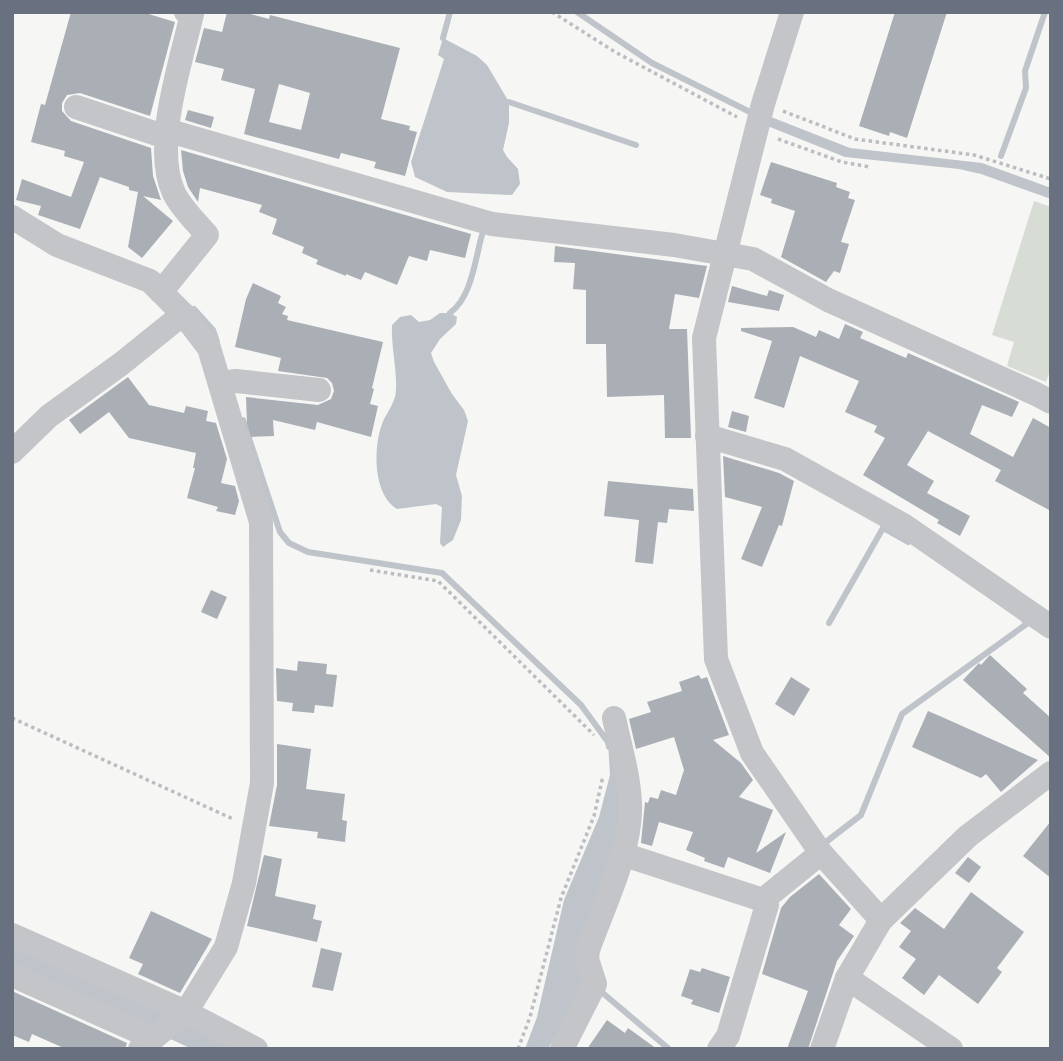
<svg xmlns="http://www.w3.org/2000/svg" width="1063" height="1061" font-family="Karla,sans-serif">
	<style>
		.green { fill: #d7ddd5 }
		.water { fill: #bfc4ca }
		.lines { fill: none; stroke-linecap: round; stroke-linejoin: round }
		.stream { stroke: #bfc4ca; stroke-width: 6 }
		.building { fill: #aaaeb5; fill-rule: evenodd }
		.path { stroke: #bcbdc0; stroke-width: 3.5; stroke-dasharray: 3.5 3.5; stroke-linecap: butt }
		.minor { stroke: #c3c5c8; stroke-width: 24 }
	</style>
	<rect width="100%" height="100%" fill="#f6f6f4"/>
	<polygon class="green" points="1034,201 1051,207 1051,368 1046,382 1007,366 1014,342 992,335"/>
	<g class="water">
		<polygon points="443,38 477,56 487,65 509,102 509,123 503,150 507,157 518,169 520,184 512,195 447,192 415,177 411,162 444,59 438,55"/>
		<polygon points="766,115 850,148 982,163 1051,188 1051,199 981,174 959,169 845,157 765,125"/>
		<path d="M440,313H450L457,317L456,324L440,339L431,353L434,362L452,394L464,410L468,421L456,475L462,496L461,520L453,540L443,547L440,543L442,507L436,504L397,509C373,494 373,449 382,424C386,413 396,402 396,390C397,368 391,347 392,325L400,317L411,315L419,322L430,320Z"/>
		<polygon points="608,742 624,798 586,983 548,1049 525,1049 537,1017 564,900 599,817 610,775"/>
		<polygon points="12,942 241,1049 192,1049 12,966"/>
	</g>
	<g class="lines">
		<g class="stream">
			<polyline points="577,12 652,63 754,114"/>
			<polyline points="443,38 450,12"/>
			<polyline points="509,102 636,145"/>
			<polyline points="1001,156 1026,88 1025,71 1045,12"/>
			<polyline points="194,309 213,330 217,342"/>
			<path d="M450,313C472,297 475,259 482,235"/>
			<polyline points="243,420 280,532 289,543 308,552 442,573 581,705 608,742 609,747"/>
			<polyline points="829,623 883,528 908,542"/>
			<polyline points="826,842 861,815 902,714 1028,623 1024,620"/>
			<polyline points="598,989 669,1049"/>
		</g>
	</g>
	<g class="building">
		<polygon points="71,12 142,12 175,22 150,116 80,93 67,95 62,103 62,111 71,121 151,148 153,176 161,200 143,196 173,221 142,258 128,247 138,192 129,190 129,187 100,177 80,229 38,215 41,206 16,200 22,179 71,197 84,162 64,156 65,151 31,142 41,104 45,105"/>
		<path d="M227,12H243L269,19L270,15L400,48L381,119L410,126L409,130L417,132L405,176L374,168L376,162L341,153L339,159L244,134L255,89L221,80L224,69L195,62L204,28L222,32ZM279,84L310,93L301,130L269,122Z"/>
		<polygon points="895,12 947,12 907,138 890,132 889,136 859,126"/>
		<polygon points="188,110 214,117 211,128 185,120"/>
		<polygon points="181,150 471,234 465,258 430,250 427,261 409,256 397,285 365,272 361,280 346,274 346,276 316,264 318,260 302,253 304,247 272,234 277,219 259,212 262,205 200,188 198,202 188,187 183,171"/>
		<polygon points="771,162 837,183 836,187 850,192 848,198 855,200 841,242 849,244 840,273 834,271 826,282 781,257 795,211 771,203 772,199 760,195"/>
		<polygon points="555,246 707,266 699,298 675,294 669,329 687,329 691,438 665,438 664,395 607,397 606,344 586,344 586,290 573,289 575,263 554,262"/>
		<polygon points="253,283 281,296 278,303 286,307 282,314 288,316 287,320 383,342 372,388 374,389 370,404 378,406 371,437 317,422 315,430 273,420 274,436 251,437 247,424 246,397 318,405 331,399 334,391 332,383 327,378 278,371 281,358 235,347 246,299"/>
		<polygon points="732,286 767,296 769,290 784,295 779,311 728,302"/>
		<polygon points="845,324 863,332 860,338 906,358 908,353 1019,402 1012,417 982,405 970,434 1013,457 1033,418 1051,428 1051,511 995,481 1001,470 928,431 907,465 934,481 927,493 970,516 960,536 937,523 939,520 863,475 885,438 874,432 877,426 845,412 859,381 800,356 784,408 754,398 772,341 741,331 741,328 793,327 816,337 819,330 839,339"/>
		<polygon points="128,377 149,405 184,413 186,406 208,411 206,421 216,423 227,459 221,483 235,486 239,501 235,515 216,511 218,507 187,498 195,468 193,468 196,453 129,438 109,412 80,434 69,420"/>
		<polygon points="732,411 749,416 746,432 728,427"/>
		<polygon points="723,456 779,473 794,481 782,526 779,525 762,567 741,559 762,507 725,497"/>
		<polygon points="608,481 693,489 694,511 669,509 667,523 658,522 653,564 635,562 639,520 604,516"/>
		<polygon points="211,590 227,597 217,619 201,612"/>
		<polygon points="990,655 1027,689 1023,693 1051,718 1051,758 963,680 979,663 981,665"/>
		<polygon points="298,661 327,664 326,674 337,675 333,707 315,705 314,713 292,711 293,703 277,701 276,668 297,671"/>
		<polygon points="699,675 701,679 707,677 729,735 713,740 741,763 753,780 739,797 773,810 756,853 786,832 770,873 728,857 724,868 704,861 705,858 686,850 693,832 659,822 652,846 641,843 645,802 648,803 650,797 658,799 661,790 676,795 684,770 674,737 636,749 629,719 651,712 647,702 682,691 679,682"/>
		<polygon points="791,677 810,689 794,716 775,704"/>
		<polygon points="928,711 942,717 1038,760 1001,792 986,774 981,778 912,747"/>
		<polygon points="277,744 311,749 306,789 345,794 342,820 347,821 345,842 317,838 318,832 269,826 277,785"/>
		<polygon points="1051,821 1051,878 1023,856"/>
		<polygon points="264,855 282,859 275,896 316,905 313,919 322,921 317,942 247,926"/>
		<polygon points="968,857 981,867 969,883 955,873"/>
		<polygon points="819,874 851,909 839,925 854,936 837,961 808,1049 787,1049 808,991 762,974 781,908 790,897"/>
		<polygon points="971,892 1024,932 997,968 1002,972 978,1004 939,975 924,995 902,978 916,959 899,947 911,931 900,923 915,908 944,929"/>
		<polygon points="151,911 212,939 180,993 138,974 143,964 129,958"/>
		<polygon points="321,948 342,953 333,991 312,987"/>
		<polygon points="702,968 730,977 719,1013 691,1004 693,1000 681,996 690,969 700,972"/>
		<polygon points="12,991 127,1043 125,1049 66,1049 32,1034 29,1042 12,1035"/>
		<polygon points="607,1020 625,1033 628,1028 657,1049 587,1049"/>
	</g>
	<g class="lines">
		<g class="path">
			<polyline points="552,12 615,52 737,117"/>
			<polyline points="783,111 855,139 974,155 1051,179"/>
			<polyline points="778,139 842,162 870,167"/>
			<polyline points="370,570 438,581 594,735"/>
			<polyline points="12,718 233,819"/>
			<polyline points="518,1049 530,1017 561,898 594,816 603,776"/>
		</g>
		<g class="minor">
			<polyline points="792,12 763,104 704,338 716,659 752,753 821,853 881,920"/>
			<polyline points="76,107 166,137"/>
			<polyline points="166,130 492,224 674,245 753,259 828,300 1036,394 1051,402"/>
			<polyline points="12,217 57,245 150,281 183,314 209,348 261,522 262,783 244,883 226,947 186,1012 140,1049"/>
			<path d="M161,292L207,235C197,223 181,208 174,193C152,147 181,62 192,14L186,12"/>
			<polyline points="221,383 236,381 319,390"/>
			<polyline points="707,436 785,459 905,526 1051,627"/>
			<polyline points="12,452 49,416 121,364 183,314"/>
			<polyline points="622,854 763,900 767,905 728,1036 719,1049"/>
			<polyline points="763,900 821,853"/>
			<polyline points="12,935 186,1012 256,1049"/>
			<polyline points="12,975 153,1038"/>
			<polyline points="847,978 951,1049"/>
			<path d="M562,1049L595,984L587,959L588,950C603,907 632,850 630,804C629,775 620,746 614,718"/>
			<polyline points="822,1049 847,978 881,920 968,836 1051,773"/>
		</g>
	</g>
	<rect width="1063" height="1061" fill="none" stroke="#697181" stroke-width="28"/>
</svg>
